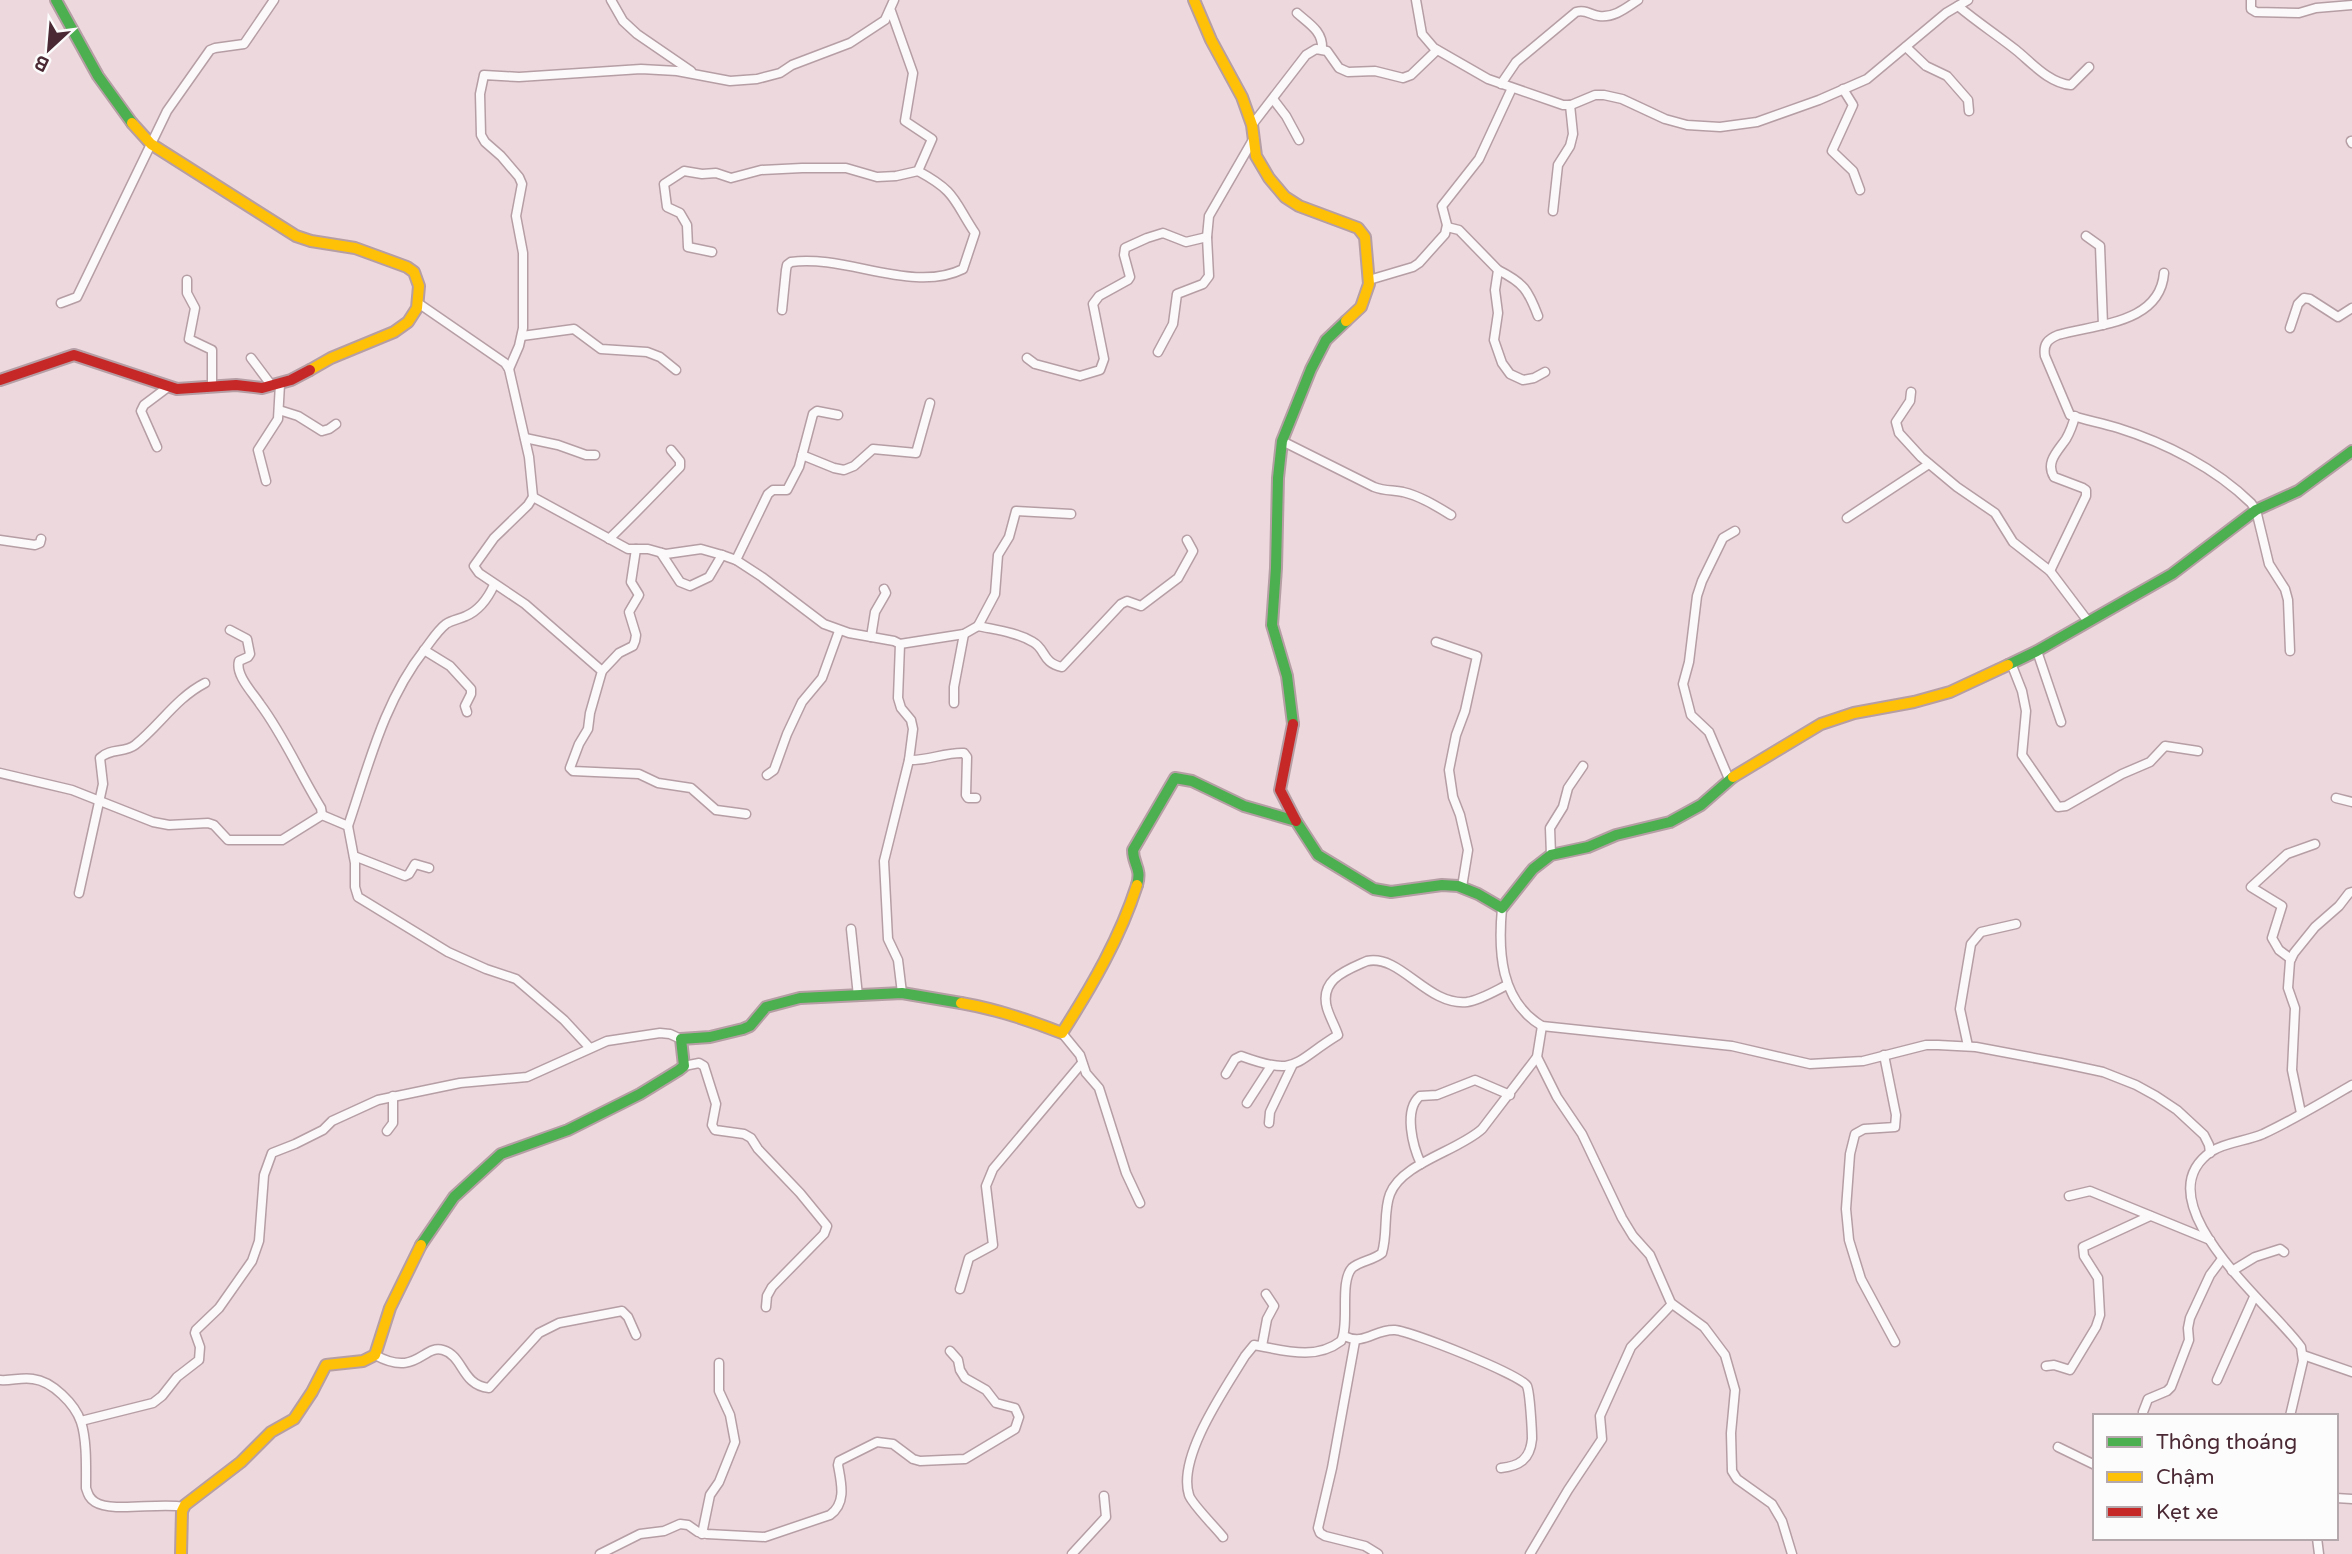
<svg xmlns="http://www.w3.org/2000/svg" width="2352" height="1554" font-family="'Varela Round',sans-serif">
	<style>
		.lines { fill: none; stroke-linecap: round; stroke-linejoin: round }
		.street-casing { stroke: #b69ea5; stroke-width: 11 }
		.fast-casing { stroke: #b69ea5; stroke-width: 14 }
		.slow-casing { stroke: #b69ea5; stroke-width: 14 }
		.jam-casing { stroke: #b69ea5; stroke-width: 14 }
		.street { stroke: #fcf9fa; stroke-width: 8 }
		.fast { stroke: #4caf50; stroke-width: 10 }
		.slow { stroke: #ffc107; stroke-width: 10 }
		.jam { stroke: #c62828; stroke-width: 10 }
	</style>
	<rect width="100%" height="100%" fill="#ecd8dd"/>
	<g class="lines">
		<g class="street-casing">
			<g id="street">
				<polyline points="611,0 623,21 637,34 691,71"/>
				<polyline points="1416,0 1422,34 1434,48 1488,79 1563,105 1571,105 1595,95 1604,95 1622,99 1665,119 1687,125 1720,127 1757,122 1819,100 1867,79 1946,13 1968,0"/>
				<polyline points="2251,0 2251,9 2256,12 2299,13 2316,8 2352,5"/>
				<path d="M1958,6C1977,22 1997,35 2016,50C2032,63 2049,83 2071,85L2089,67"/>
				<path d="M1297,13C1308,23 1323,31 1322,48"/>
				<polyline points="1906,47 1926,66 1947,76 1968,100 1969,111"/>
				<path d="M1501,84L1516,62L1576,12C1586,9 1590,15 1599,16C1614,18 1626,8 1638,0"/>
				<polyline points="1843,89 1853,105 1832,151 1853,171 1860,190"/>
				<polyline points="1273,99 1286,116 1299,140"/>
				<polyline points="1252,125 1306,55 1316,49 1327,51 1339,68 1348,72 1375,71 1403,78 1411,75 1437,50"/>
				<polyline points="2351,141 2352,143"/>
				<polyline points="1553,211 1558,165 1570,146 1573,134 1570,105"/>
				<polyline points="1447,227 1459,230 1498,270 1495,290 1498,313 1494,340 1502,363 1510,374 1523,380 1534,378 1545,372"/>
				<polyline points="2086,236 2100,246 2103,325"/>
				<polyline points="712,252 688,247 687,225 680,213 667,207 664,184 684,171 702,174 716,173 731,178 761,170 802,168 846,168 877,177 896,176 918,171 932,139 905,121 913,73 891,11"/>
				<path d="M1498,270C1524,283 1528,290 1538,316"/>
				<path d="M2164,273C2160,324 2096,324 2058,335C2048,339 2043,344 2045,356L2070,415C2085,420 2102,423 2118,428C2166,443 2215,468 2251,503L2256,510L2269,564L2285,589L2288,600L2290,651"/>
				<polyline points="187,280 187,293 195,308 189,339 212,350 212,387"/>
				<polyline points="1369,280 1413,267 1419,263 1445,234 1447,225 1442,206 1479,159 1512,88"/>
				<polyline points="61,303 77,297 167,111 210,50 215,48 244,44 274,0"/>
				<polyline points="418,303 505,363 509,369 529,457 533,497 528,505 494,538 474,566 479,573 525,604 602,671 590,713 588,729 579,744 570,768 573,771 639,774 658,783 691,788 716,810 746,814"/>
				<path d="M782,310L786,270L787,265L791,262C845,254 913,294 963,269L975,233C953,200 957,192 918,171"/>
				<polyline points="2290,328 2298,304 2304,298 2310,299 2338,317 2352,308"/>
				<polyline points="522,336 574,329 601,349 647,352 660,357 676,370"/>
				<polyline points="1158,352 1173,324 1177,294 1203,284 1209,276 1207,237 1209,216 1254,138"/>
				<polyline points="251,358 272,386"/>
				<polyline points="1027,358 1035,364 1080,376 1100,370 1104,359 1093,304 1099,296 1128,280 1130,277 1124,255 1125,248 1147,238 1163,233 1186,242 1207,237"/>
				<polyline points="509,369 519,346 523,328 523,253 516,216 522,184 519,177 501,156 485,142 481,135 480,94 484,75 519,77 641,69 677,71 730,81 757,79 780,73 792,65 850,43 885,20 894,0"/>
				<polyline points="1911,392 1910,401 1896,422 1899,433 1921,457 1957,487 1995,513 2013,542 2050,571 2087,620"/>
				<polyline points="279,410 298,416 322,431 329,429 336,424"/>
				<polyline points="525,438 558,445 586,455 595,455"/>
				<path d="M1282,441L1374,487C1384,491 1393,490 1403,492C1420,496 1436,506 1451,515"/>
				<polyline points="157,447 141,411 144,405 168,387"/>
				<polyline points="802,455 834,468 844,470 854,466 873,449 916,453 930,403"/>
				<polyline points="266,481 258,450 278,419 280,384"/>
				<polyline points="533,497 628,549 648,549 666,554 701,549 722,555 736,560 762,577 824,624 849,633 894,641 900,644 898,698 901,708 911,720 913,729 909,760 884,861 888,939 898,960 902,993"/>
				<polyline points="1847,518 1929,464"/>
				<path d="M609,539C633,516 656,492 680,467V461L671,450"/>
				<polyline points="0,540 35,545 40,543 41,539"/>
				<polyline points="661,553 680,582 690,586 709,577 722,555"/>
				<polyline points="736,560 768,494 773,490 787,490 799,467 813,414 817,411 838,415"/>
				<path d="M2050,571L2086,496V490L2083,488L2054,477C2045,462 2058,451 2066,439C2070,432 2073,424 2075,416"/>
				<path d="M978,626C996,630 1016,632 1033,642C1046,649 1042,663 1062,667L1121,604L1127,601L1141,606L1178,578L1193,551L1187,540"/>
				<path d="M230,630L247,639L250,654L248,657L239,661C235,675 253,693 260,704C284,736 300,774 321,808L322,815"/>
				<polyline points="871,637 875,612 886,593 884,589"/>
				<polyline points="1436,642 1477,656 1465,711 1456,735 1449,770 1453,797 1460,815 1468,850 1462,887"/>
				<polyline points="900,644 964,634 978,626 995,594 998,555 1009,537 1016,511 1071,514"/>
				<polyline points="424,650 450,666 471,689 471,694 465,706 467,712"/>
				<polyline points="2037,651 2061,722"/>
				<polyline points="2011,663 2022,691 2026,711 2022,755 2058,807 2066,806 2122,774 2150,762 2165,746 2198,751"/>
				<polyline points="602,671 619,653 633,646 635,641 636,635 629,612 639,595 631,582 636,549"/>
				<polyline points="954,703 954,687 964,634"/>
				<path d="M909,760C928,761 945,752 964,753L967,757L966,795L968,798H976"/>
				<polyline points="0,773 72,790 153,822 169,825 208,823 214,825 228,840 282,840 322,815 348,826 355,863 355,887 358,897 448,952 486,969 516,979 564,1020 589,1047"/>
				<polyline points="767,775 774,770 787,734 802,702 822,678 839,631"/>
				<polyline points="1729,779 1709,732 1691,715 1683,684 1689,662 1697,596 1702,581 1723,538 1735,531"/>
				<polyline points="2336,798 2352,802"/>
				<path d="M348,826C369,764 384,701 425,649C431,641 438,630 446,624C452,620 460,619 466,616C480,610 488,598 494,585"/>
				<polyline points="1551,855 1550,828 1563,807 1568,788 1583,766"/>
				<polyline points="354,856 405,876 409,874 415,864 429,868"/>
				<path d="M79,893L103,784L100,758C110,748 125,753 135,745C160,725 176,698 205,683"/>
				<path d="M1502,908C1498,951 1500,1001 1542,1026L1732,1046L1810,1064L1863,1061L1926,1045H1938L1976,1047L2061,1063L2103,1072L2136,1085L2156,1096L2177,1110L2204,1135L2209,1145L2210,1153"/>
				<polyline points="851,929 858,996"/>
				<polyline points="2291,959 2279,950 2272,938 2282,906 2251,887 2287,854 2315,844"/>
				<polyline points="1062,1033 1080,1055 1086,1073 1099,1088 1126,1173 1140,1203"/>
				<polyline points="1968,1046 1960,1009 1971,944 1981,932 2016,924"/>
				<polyline points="1884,1055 1896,1115 1895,1127 1864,1129 1855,1134 1850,1154 1846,1209 1849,1240 1861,1279 1895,1342"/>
				<polyline points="1537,1057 1557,1097 1582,1134 1622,1218 1633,1236 1650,1255 1671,1303 1704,1327 1725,1355 1735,1390 1731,1433 1732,1471 1737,1479 1772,1504 1782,1521 1792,1554"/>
				<polyline points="684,1066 699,1063 704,1066 716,1104 712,1125 715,1130 744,1134 751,1138 758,1149 800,1193 827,1226 824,1234 772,1287 767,1296 766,1307"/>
				<path d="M1226,1074L1235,1059L1241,1056C1298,1077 1292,1063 1338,1035C1335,1026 1330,1018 1327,1008C1319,979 1347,970 1367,961C1401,954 1427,1006 1467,1002C1480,1000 1495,991 1507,985"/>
				<polyline points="1247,1103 1271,1066"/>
				<polyline points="2301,1113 2292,1070 2295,1008 2288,988 2290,961 2294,953 2315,927 2339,906 2349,893 2352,892"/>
				<polyline points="1269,1123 1270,1112 1292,1066"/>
				<polyline points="387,1131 393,1123 393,1096"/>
				<path d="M1421,1164C1413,1147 1403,1110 1420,1096L1437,1095L1475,1080L1510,1095"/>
				<polyline points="2069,1196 2090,1191 2210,1240"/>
				<polyline points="2232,1271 2255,1257 2280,1249 2284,1252"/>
				<polyline points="960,1289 969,1258 993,1245 986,1186 993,1169 1082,1063"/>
				<path d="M1344,1336C1365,1346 1374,1329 1395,1330C1410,1331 1522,1375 1527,1386C1530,1393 1532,1431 1532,1439C1530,1460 1519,1466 1501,1468"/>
				<polyline points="1355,1341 1332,1468 1318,1528 1320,1533 1325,1536 1365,1546 1378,1554"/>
				<polyline points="1262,1346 1267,1319 1274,1306 1266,1294"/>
				<path d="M375,1355C417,1378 423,1344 443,1350C464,1356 461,1385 489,1388L539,1333L559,1323L622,1311L628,1317L636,1335"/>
				<polyline points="2303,1355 2352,1372"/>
				<polyline points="2046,1366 2054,1365 2070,1370 2096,1327 2100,1315 2098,1278 2084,1256 2083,1247 2150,1216"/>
				<path d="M0,1380C11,1381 22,1377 33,1379C52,1381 75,1404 81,1422C87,1440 86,1468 86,1488C88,1494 89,1498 95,1502C112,1513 160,1502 184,1507"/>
				<polyline points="2217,1380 2254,1297"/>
				<polyline points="2143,1412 2148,1399 2167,1391 2171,1387 2189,1340 2188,1328 2190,1318 2210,1275 2222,1259"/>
				<path d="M2290,1416L2303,1361L2301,1347C2275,1309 2138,1201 2212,1151C2226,1142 2247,1141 2263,1134C2293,1120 2323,1102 2352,1085"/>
				<polyline points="81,1421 153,1403 162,1396 177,1377 199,1360 200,1347 195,1333 196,1330 219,1308 252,1261 259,1241 264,1175 272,1153 295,1144 323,1130 332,1121 378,1100 460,1083 527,1077 607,1041 660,1033 670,1034 681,1039"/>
				<polyline points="2058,1447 2095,1465"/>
				<polyline points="2336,1498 2352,1499"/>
				<polyline points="702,1534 710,1495 719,1482 735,1442 730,1415 719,1391 719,1363"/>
				<path d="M1223,1537C1216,1528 1191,1503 1189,1495C1177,1457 1225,1389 1245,1356L1254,1345C1283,1350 1315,1361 1341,1341C1350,1325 1339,1282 1352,1268C1360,1261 1374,1260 1382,1253C1388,1233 1383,1212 1390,1194C1402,1163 1458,1151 1482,1129L1537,1057L1542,1026"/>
				<polyline points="2317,1538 2319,1554"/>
				<path d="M600,1554L640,1534L664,1531L680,1524L688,1525L698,1532L707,1534L765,1537L830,1515C847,1503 841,1482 838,1465L839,1461L877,1442L893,1444L913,1459L920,1461L965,1459L1015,1429L1019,1417L1015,1408L996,1403L986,1390L965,1378L960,1370L958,1360L950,1351"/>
				<polyline points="1072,1554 1106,1517 1104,1496"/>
				<polyline points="1530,1554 1568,1490 1602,1439 1600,1416 1631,1347 1672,1304"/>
			</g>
		</g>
		<g class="fast-casing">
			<g id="fast">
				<polyline points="56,0 98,76 132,123"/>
				<polyline points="2008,665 2037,651 2172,574 2256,510 2298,491 2352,451"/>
				<polyline points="1293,724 1287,676 1272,625 1276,568 1278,478 1282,441 1311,369 1326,340 1346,321"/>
				<path d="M1137,885C1142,868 1133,865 1133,850L1175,778L1192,781L1244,806L1296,821L1318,855L1374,889L1391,892L1442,885L1458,886L1478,894L1502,908L1533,869L1551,855L1588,847L1616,835L1670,822L1701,805L1733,777"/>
				<polyline points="421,1245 454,1197 501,1154 568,1130 640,1094 679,1070 684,1066 681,1039 710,1037 743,1029 750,1026 766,1007 800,998 902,993 961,1003"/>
			</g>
		</g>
		<g class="slow-casing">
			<g id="slow">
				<polyline points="1194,0 1211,40 1242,97 1252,125 1256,156 1269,178 1285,197 1299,206 1358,228 1365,237 1369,284 1361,307 1346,321"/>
				<polyline points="132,123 151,144 296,236 311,241 355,248 407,267 414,272 419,286 417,308 408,322 394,332 331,358 310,370"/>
				<polyline points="1733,777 1821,724 1854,713 1914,702 1950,692 2008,665"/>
				<path d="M961,1003C996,1009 1029,1020 1062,1033C1092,986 1120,938 1137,885"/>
				<polyline points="181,1554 182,1511 185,1505 241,1462 271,1432 294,1419 312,1392 326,1365 363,1361 375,1355 390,1308 421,1245"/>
			</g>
		</g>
		<g class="jam-casing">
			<g id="jam">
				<polyline points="0,380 74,355 177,389 236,385 262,388 291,380 310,370"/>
				<polyline points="1293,724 1280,790 1296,821"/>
			</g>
		</g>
		<use href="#street" class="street"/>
		<use href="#fast" class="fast"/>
		<use href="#slow" class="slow"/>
		<use href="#jam" class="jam"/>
	</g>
	<rect x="2093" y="1414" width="245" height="126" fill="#fcfcfc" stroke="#b5a8ac" stroke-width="2"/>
	<rect x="2107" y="1437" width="35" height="10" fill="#4caf50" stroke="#b5a8ac" stroke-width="2"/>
	<text x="2156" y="1449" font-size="21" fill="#4b2934">Thông thoáng</text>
	<rect x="2107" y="1472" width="35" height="10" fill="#ffc107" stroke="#b5a8ac" stroke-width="2"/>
	<text x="2156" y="1484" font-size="21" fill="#4b2934">Chậm</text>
	<rect x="2107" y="1507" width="35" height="10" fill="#c62828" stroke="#b5a8ac" stroke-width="2"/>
	<text x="2156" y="1519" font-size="21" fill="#4b2934">Kẹt xe</text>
	<g transform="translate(49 49) rotate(206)" stroke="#fcfcfc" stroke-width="5" paint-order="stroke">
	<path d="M0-5L12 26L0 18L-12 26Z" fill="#4b2934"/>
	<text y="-10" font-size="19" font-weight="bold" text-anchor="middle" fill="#4b2934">B</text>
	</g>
</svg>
